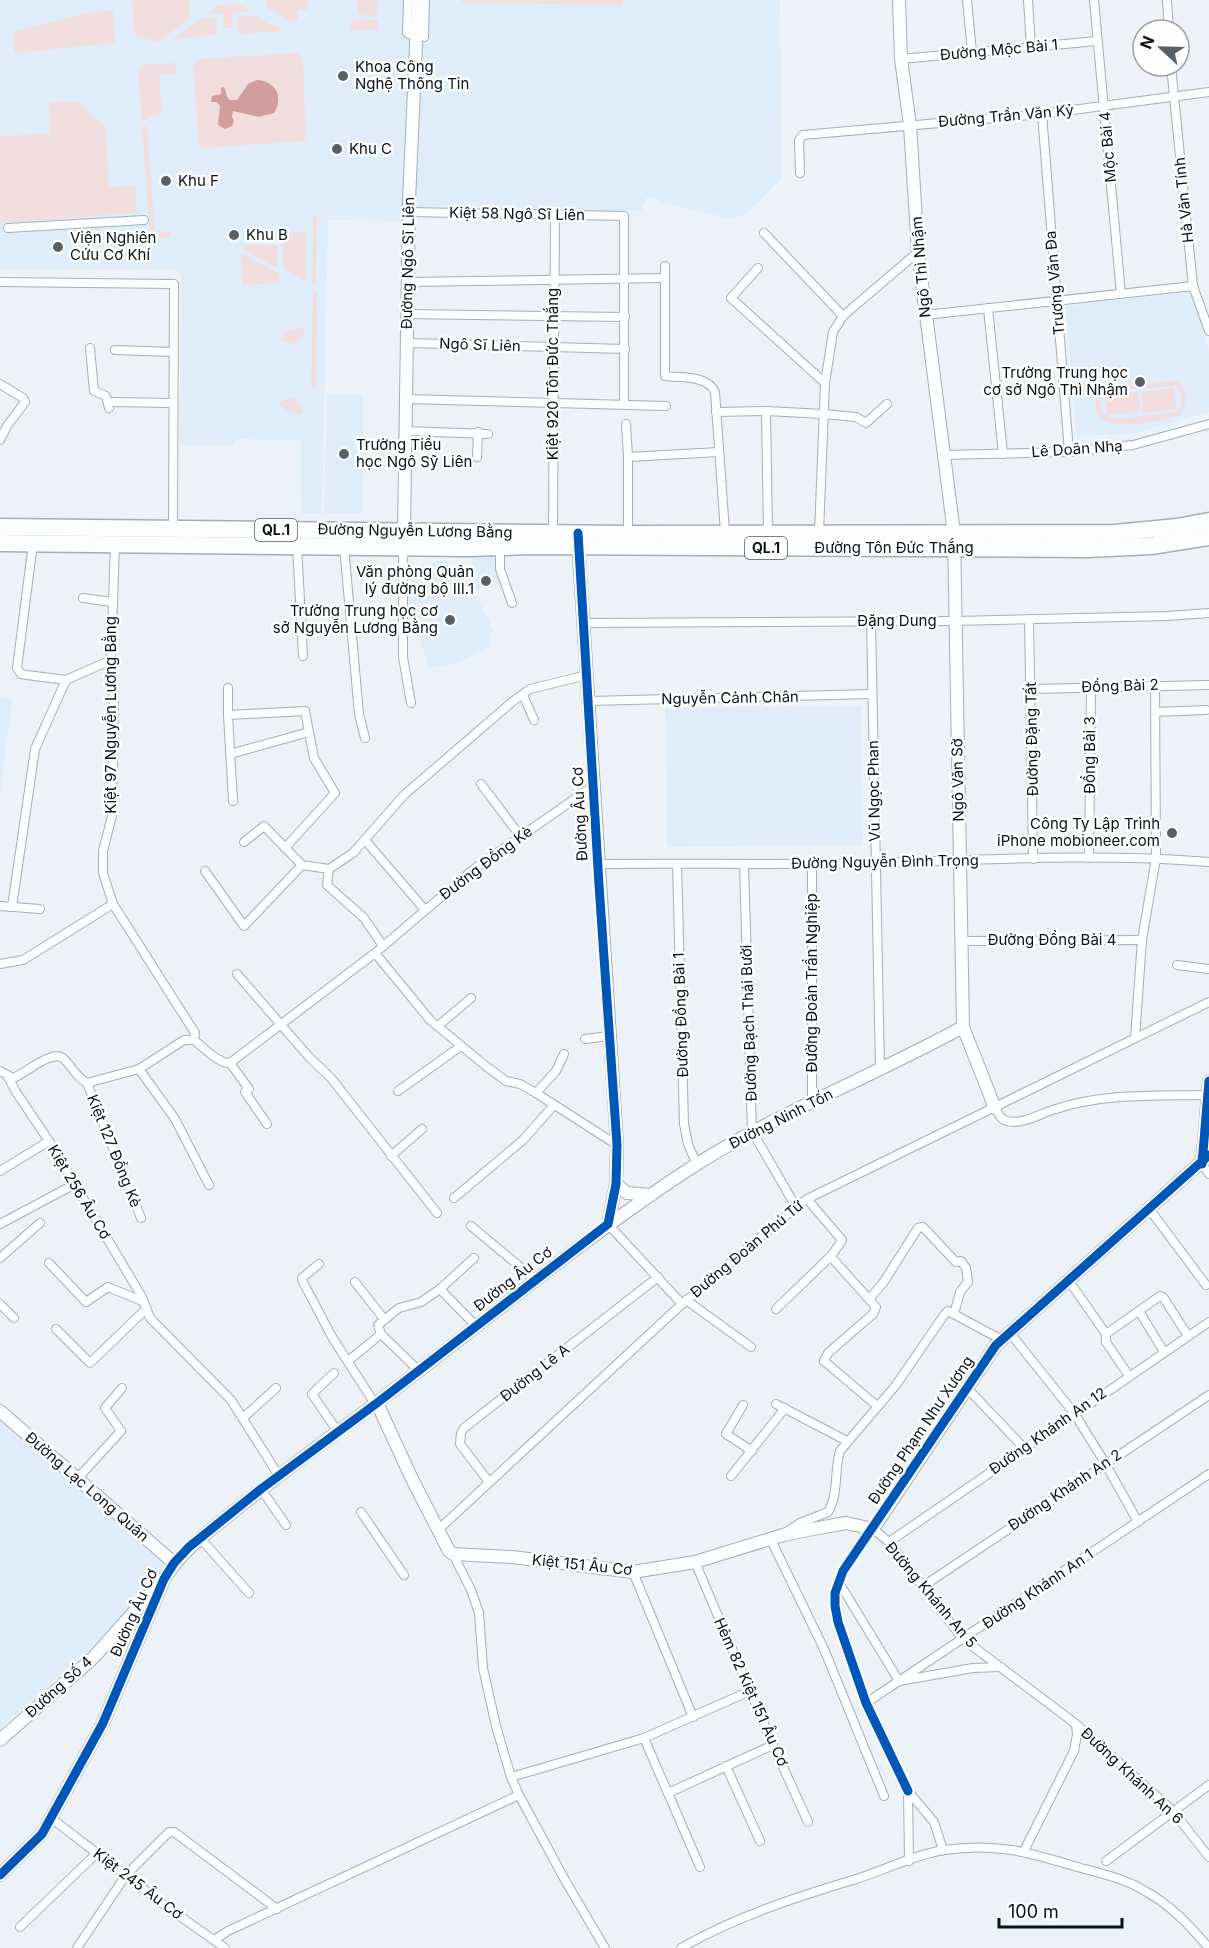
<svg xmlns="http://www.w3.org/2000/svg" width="1209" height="1948" font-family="Inter,sans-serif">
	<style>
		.built { fill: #deedf9 }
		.green { fill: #f2dedf; fill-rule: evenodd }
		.water { fill: #d19e9d }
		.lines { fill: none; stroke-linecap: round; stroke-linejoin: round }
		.street-casing { stroke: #a6aeb4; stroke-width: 10 }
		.secondary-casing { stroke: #a6aeb4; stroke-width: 14 }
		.highway-casing { stroke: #a6aeb4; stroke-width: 19 }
		.street { stroke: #fcfdfe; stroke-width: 8 }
		.secondary { stroke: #fcfdfe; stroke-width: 12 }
		.highway { stroke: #fcfdfe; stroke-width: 16 }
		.cycleway-casing { stroke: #fefefe; stroke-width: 13 }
		.cycleway { stroke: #0057b8; stroke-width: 9 }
		.poi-dot { fill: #586067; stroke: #fefefe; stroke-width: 2 }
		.labels { text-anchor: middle; stroke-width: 5; stroke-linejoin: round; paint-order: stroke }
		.shield { fill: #fefefe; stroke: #52595e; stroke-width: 1.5 }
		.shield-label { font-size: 14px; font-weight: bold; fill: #08121a }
		.street-label { font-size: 15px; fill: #08121a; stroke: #fefefe }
		.poi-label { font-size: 15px; fill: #08121a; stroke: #fefefe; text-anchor: start }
	</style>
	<rect width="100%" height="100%" fill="#ecf2f7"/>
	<g class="built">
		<polygon points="0,0 780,0 782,178 747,214 728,218 665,203 655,198 646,198 641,211 405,209 401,210 401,221 328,220 322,513 302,513 301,440 235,439 235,445 180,446 181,275 175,269 0,269"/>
		<polygon points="1191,292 1209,353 1209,412 1135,433 1076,437 1066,306"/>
		<polygon points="327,394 363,395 362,513 324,513"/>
		<polygon points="472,556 498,556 499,585 473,591"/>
		<polygon points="447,559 454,593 475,594 494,631 488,635 491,645 459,662 430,668 409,608 408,569"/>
		<polygon points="0,696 12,699 0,794"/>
		<polygon points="861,706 863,845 667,847 665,708"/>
		<polygon points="0,1411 170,1565 89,1650 0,1729"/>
	</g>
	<g class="green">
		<polygon points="132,0 151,0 151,2 157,0 189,0 190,19 157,42 135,35"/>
		<polygon points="267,0 307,0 308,10 298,10 298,21 291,21 267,8"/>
		<polygon points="357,0 377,0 378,13 369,17 358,13"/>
		<polygon points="462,0 623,0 622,5 462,3"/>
		<polygon points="238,4 251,12 232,13 233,28 224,28 223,13 207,14 219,5"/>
		<polygon points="113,10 115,43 14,53 14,31 83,14"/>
		<polygon points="256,16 284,31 238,34 237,17"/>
		<polygon points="216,17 217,34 172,40 200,19"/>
		<polygon points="362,19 378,20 378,30 349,30 352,22"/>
		<polygon points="297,53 303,59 306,137 304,141 202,148 199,146 193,65 199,59"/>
		<polygon points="176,63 176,73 159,75 162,114 147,117 147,120 142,120 138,69 144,65"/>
		<polygon points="78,102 105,127 109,187 135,186 137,213 0,223 0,136 50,134 49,103"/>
		<polygon points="142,126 147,126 155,233 170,232 171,237 155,238 150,235"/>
		<polygon points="313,215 317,215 316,284 312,284"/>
		<polygon points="306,232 306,281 283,269 283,233"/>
		<polygon points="242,245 277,245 277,268 243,249"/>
		<polygon points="244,254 279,274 280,283 242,285 241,255"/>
		<polygon points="313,292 317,292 316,387 311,387"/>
		<polygon points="304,328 304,334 296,344 281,340 284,333 293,329"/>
		<path d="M1177,381C1189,392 1189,406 1177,417C1152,421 1085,441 1097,394L1106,387ZM1176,386C1182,394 1183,400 1180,409L1174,413L1115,419L1102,413L1100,400L1104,393L1114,390Z"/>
		<polygon points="1174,388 1176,409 1143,413 1141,392"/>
		<polygon points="1138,392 1140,412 1107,415 1106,395"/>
		<polygon points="290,398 294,398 302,408 302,414 291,413 280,406 279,402"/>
	</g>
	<path class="water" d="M257,80C276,81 284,97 274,113L259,117L233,111L232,116L234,121L232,126L225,129L218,125L220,106L217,102H211L212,96L221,94V88L223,87L225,89L227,97L230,100H237L248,84Z"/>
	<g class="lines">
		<g class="street-casing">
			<g id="street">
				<polyline points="408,0 407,33 417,37"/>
				<polyline points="967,0 972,52"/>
				<polyline points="1028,0 1031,47"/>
				<polyline points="1094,0 1121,294"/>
				<polyline points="1167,0 1169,30"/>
				<polyline points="424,37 425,0"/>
				<polyline points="901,59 1097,41"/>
				<polyline points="1171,66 1193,286 1209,331"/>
				<polyline points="1042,114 1069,452"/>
				<polyline points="800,173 799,140 803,135 1042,114 1209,92"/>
				<polyline points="409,212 624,216 624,404"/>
				<polyline points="8,228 144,220"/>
				<polyline points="764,233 843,316"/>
				<path d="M665,266V376C681,378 707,375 715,392L725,532"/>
				<polyline points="758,268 731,298 825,383"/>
				<polyline points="0,282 174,284 173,529"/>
				<polyline points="408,282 665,278"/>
				<polyline points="988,308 1003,454"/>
				<polyline points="407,314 625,317"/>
				<polyline points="925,315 1193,286"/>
				<polyline points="407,343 625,349"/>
				<polyline points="90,348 94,391 106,396 109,408"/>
				<polyline points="115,350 173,352"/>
				<polyline points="0,384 23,398 25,402 7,426 0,440"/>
				<polyline points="406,399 666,406"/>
				<polyline points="109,402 173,403"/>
				<polyline points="766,411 768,532"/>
				<polyline points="716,412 766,411 824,414 856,417 866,423 887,404"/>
				<polyline points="626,424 628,457 628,534"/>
				<polyline points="406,431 488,434"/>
				<polyline points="943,455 1069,452 1133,445 1209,424"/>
				<polyline points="477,457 478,432"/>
				<polyline points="628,457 719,452"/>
				<polyline points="553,532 555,215"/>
				<polyline points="819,533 825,383 833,332 843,316 918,252"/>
				<polyline points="33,543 17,668 21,674 27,675 66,680"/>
				<polyline points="115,544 111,660 114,705 112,816 103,851 103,873 113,904 195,1033 194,1040"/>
				<polyline points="297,546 303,656"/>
				<polyline points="344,546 359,714 365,738"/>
				<polyline points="403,547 403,657 411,703"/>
				<polyline points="500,548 500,569 512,603"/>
				<polyline points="83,598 112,602"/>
				<polyline points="1029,619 1033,859"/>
				<polyline points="871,621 880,1069"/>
				<polyline points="584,623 955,621 1167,616 1209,613"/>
				<polyline points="228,688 228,715"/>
				<polyline points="1032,689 1209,685"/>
				<polyline points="523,695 534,720"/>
				<polyline points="588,701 871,694"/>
				<polyline points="1155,712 1206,710"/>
				<polyline points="230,754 309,732"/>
				<polyline points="481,784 521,837"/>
				<polyline points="233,801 228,715 305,711 314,758 335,793 285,848"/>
				<polyline points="365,840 425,910"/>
				<polyline points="244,842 264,826 302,865 329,869"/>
				<polyline points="1089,858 1091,687"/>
				<path d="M598,864C689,863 780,865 872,863C984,860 1097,853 1209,862"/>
				<polyline points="677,864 684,1124 688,1144 697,1165"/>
				<polyline points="744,864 752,1131 796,1207"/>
				<polyline points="812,864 812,1102"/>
				<polyline points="329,869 353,853 404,795 512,702 530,689 587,675"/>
				<polyline points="329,869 327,885 364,918 383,946"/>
				<polyline points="205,871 244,926 302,865"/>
				<polyline points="0,906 40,909"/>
				<polyline points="12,907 35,749 66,680 111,660"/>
				<polyline points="961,941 1142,940"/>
				<polyline points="375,953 430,1020 487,1067 506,1081 520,1084 536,1093 617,1145"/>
				<polyline points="0,964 23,960 113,904"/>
				<polyline points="1177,965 1209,969"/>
				<polyline points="237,974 309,1057 331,1078 437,1213"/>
				<polyline points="438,1026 471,998"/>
				<polyline points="1135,1038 1142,940 1156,858 1155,685"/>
				<polyline points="585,1039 609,1036"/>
				<polyline points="230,1063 249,1089 245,1092 267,1124"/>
				<polyline points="139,1069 175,1119 209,1185"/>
				<path d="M0,1071L13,1078C25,1074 53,1048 64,1059C73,1068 76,1077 87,1083L139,1069L184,1040H194L213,1056L223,1062L230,1063L375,953L474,869L593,786"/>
				<polyline points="8,1077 16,1092 49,1141 142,1297 150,1318 231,1400 279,1476"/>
				<polyline points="87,1083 141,1218"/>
				<polyline points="398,1091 461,1046"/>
				<polyline points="536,1093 556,1071 564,1054"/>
				<path d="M995,1108C998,1113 1001,1120 1007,1121C1023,1125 1041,1113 1056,1109C1104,1093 1156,1096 1207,1095"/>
				<polyline points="391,1156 422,1129"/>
				<polyline points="1202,1164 1209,1174"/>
				<polyline points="0,1171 49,1141"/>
				<polyline points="454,1198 523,1140 554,1105"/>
				<polyline points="807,1199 842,1240 832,1255 832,1258 876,1307 873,1314 828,1353 824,1361 877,1406"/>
				<polyline points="1150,1210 1206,1285"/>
				<polyline points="0,1224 75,1184"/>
				<polyline points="608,1224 682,1304"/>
				<polyline points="471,1226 536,1280"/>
				<polyline points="0,1258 40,1223"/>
				<polyline points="49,1263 86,1302 108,1287 142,1301"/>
				<polyline points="319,1264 302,1278 303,1282 332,1337 375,1404"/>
				<polyline points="1069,1281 1106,1334"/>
				<polyline points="355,1282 384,1319"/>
				<polyline points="440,1289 474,1258"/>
				<polyline points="869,1299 883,1283 918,1228 923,1227 954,1260 956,1262 961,1261 966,1268 968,1282 960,1292 954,1314"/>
				<polyline points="686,1300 751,1347"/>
				<polyline points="0,1304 14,1318"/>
				<polyline points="776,1309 832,1255"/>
				<polyline points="1139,1311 1164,1352"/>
				<polyline points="56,1329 90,1363 146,1309"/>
				<polyline points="1010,1333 1074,1413 1105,1463 1138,1522"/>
				<polyline points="348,1361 381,1334"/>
				<polyline points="419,1371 381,1334 378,1325 399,1308 421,1302 440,1289 476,1326"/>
				<polyline points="334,1373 312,1394 338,1432"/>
				<polyline points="1129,1376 1106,1342 1106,1334 1160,1296 1163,1297 1188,1336"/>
				<polyline points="968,1389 1024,1448"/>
				<polyline points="776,1404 847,1441"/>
				<polyline points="743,1405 726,1434 752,1451"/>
				<polyline points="243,1418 276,1388"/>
				<polyline points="731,1476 785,1408"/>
				<polyline points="77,1479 121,1431 105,1408 122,1388"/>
				<polyline points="489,1482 460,1444 461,1433 464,1428 658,1277"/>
				<polyline points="261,1489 286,1525"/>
				<polyline points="361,1512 404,1575"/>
				<polyline points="438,1530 682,1304 796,1207 807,1199 1209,1002"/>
				<path d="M786,1532L800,1523L828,1512C839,1494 834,1470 840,1451L896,1385L944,1315L948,1311L1002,1340"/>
				<polyline points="200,1538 249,1593"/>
				<polyline points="771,1540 824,1649 884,1796"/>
				<polyline points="889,1542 1209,1322"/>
				<polyline points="453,1554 471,1590 479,1613 483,1668 496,1726 511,1777 519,1795 566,1882 605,1948"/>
				<polyline points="695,1562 773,1745 808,1822"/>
				<polyline points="633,1572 693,1717"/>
				<polyline points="838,1581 899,1681 973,1668 1001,1667"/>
				<polyline points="922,1587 1209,1395"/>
				<polyline points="866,1703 1209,1474"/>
				<polyline points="644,1738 700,1867"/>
				<polyline points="726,1766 760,1841"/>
				<polyline points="511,1777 644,1738 750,1691"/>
				<polyline points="908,1792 909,1861"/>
				<polyline points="668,1793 773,1745"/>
				<polyline points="51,1818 167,1907 225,1948"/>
				<polyline points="943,1850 934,1822 908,1791 866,1703 838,1622 835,1606 835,1593 843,1571 873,1529 889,1542 963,1639 1076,1724 1172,1810 1209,1857"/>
				<polyline points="1024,1851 1074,1751 1077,1734 1076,1724"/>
				<polyline points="1106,1861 1209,1785"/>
				<polyline points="20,1927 97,1853"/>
				<polyline points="214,1940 228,1931 519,1795"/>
				<polyline points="77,1948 126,1875 169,1832 174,1832 277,1909"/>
				<path d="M681,1948C735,1917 793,1898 853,1880C883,1871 913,1855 944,1850C997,1842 1031,1853 1081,1868C1103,1874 1126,1879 1145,1891C1171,1905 1190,1926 1209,1948"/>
			</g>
		</g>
		<g class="secondary-casing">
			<g id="secondary">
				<polyline points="899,0 901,59 910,125 918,252 954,533 963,1027 995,1108"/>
				<polyline points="404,532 409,201 418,0"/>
				<polyline points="578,540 617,1145 616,1184 608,1224"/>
				<polyline points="1202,1164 1209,1081"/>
				<polyline points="616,1184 627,1193 651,1195"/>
				<polyline points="377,1403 412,1479 449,1551 453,1554 512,1557 633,1572 695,1562 783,1535 813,1529 846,1523 873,1529 996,1345 1209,1155"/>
				<polyline points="0,1411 174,1563"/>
				<polyline points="0,1740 93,1658 157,1586"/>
				<path d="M0,1875L42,1834L103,1723L164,1579C182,1550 208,1532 234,1511C276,1477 320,1445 363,1413C475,1331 580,1239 697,1164C782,1111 875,1075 963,1027"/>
			</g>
		</g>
		<g class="highway-casing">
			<g id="highway">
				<polyline points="0,527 628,534 1115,533 1177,527 1209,521"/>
				<polyline points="0,543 468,548 532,546 1088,549 1151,546 1209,537"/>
			</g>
		</g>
		<use href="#street" class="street"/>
		<use href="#secondary" class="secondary"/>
		<use href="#highway" class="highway"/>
		<g class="cycleway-casing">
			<g id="cycleway">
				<polyline points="1202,1164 1209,1081"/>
				<polyline points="908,1791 866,1703 838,1622 835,1606 835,1593 843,1571 996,1345 1209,1155"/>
				<polyline points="0,1875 42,1834 103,1723 164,1579 174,1563 189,1547 261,1489 377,1403 608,1224 616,1184 617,1145 599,885 578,533"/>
			</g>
		</g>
		<use href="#cycleway" class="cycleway"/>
	</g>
	<g class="poi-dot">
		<circle cx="343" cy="76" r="6"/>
		<circle cx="337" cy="149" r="6"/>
		<circle cx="166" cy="181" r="6"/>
		<circle cx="234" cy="235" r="6"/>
		<circle cx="58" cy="247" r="6"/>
		<circle cx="1140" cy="382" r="6"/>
		<circle cx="344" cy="454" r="6"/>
		<circle cx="486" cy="581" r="6"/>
		<circle cx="450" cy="620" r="6"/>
		<circle cx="1172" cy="833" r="6"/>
	</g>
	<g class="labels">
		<g class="shield">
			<rect x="255" y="519" width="42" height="22" rx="4.5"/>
			<rect x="745" y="537" width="42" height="22" rx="4.5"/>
		</g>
		<g class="shield-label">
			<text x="276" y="535">QL.1</text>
			<text x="766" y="553">QL.1</text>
		</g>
		<g class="street-label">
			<text transform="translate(999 50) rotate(-5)" y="5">Đường Mộc Bài 1</text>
			<text transform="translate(1006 116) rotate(-5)" y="5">Đường Trần Văn Kỷ</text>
			<text transform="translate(1108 147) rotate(-95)" y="5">Mộc Bài 4</text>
			<text transform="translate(1184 200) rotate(-96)" y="5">Hà Văn Tính</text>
			<text transform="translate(517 214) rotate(1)" y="5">Kiệt 58 Ngô Sĩ Liên</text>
			<text transform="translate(408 263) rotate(-89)" y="5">Đường Ngô Sĩ Liên</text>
			<text transform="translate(921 267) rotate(-95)" y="5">Ngô Thì Nhậm</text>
			<text transform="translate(1055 283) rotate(-95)" y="5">Trương Văn Đa</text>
			<text transform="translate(480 345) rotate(2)" y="5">Ngô Sĩ Liên</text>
			<text transform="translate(553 374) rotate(-90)" y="5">Kiệt 920 Tôn Đức Thắng</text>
			<text transform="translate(1077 449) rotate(-4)" y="5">Lê Doãn Nhạ</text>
			<text transform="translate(415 531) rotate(1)" y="5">Đường Nguyễn Lương Bằng</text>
			<text x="894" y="553">Đường Tôn Đức Thắng</text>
			<text x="897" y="626">Đặng Dung</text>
			<text transform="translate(1120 686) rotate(-2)" y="5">Đồng Bài 2</text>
			<text transform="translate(730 698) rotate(-1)" y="5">Nguyễn Cảnh Chân</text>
			<text transform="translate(111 715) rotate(-90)" y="5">Kiệt 97 Nguyễn Lương Bằng</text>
			<text transform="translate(1032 739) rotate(-91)" y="5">Đường Đặng Tất</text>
			<text transform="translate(1090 755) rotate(-90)" y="5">Đồng Bài 3</text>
			<text transform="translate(958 780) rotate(-91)" y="5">Ngô Văn Sở</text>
			<text transform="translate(874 791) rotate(-91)" y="5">Vũ Ngọc Phan</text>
			<text transform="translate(580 814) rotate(-93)" y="5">Đường Âu Cơ</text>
			<text transform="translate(885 862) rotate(-1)" y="5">Đường Nguyễn Đình Trọng</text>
			<text transform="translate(486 863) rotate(-37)" y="5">Đường Đồng Kè</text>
			<text x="1052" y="945">Đường Đồng Bài 4</text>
			<text transform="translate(812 983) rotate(-90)" y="5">Đường Đoàn Trần Nghiệp</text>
			<text transform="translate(681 1015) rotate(-92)" y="5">Đường Đồng Bài 1</text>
			<text transform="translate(749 1023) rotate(-92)" y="5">Đường Bạch Thái Bưởi</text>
			<text transform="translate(781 1119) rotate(-27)" y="5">Đường Ninh Tốn</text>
			<text transform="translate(114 1151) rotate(68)" y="5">Kiệt 127 Đồng Kè</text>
			<text transform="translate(79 1192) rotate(59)" y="5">Kiệt 256 Âu Cơ</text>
			<text transform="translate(747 1249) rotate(-40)" y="5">Đường Đoàn Phú Tứ</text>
			<text transform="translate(513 1279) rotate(-38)" y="5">Đường Âu Cơ</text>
			<text transform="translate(535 1373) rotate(-38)" y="5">Đường Lê A</text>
			<text transform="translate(921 1430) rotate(-56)" y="5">Đường Phạm Như Xương</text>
			<text transform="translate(1048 1431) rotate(-35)" y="5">Đường Khánh An 12</text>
			<text transform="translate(87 1487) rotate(41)" y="5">Đường Lạc Long Quân</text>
			<text transform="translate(1065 1490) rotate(-34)" y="5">Đường Khánh An 2</text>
			<text transform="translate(582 1565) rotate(6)" y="5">Kiệt 151 Âu Cơ</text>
			<text transform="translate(1038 1589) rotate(-34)" y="5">Đường Khánh An 1</text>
			<text transform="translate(931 1595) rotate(50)" y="5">Đường Khánh An 5</text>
			<text transform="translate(134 1613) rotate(-66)" y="5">Đường Âu Cơ</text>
			<text transform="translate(59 1687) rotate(-42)" y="5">Đường Số 4</text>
			<text transform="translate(751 1692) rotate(66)" y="5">Hẻm 82 Kiệt 151 Âu Cơ</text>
			<text transform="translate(1132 1776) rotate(43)" y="5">Đường Khánh An 6</text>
			<text transform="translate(138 1884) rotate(37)" y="5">Kiệt 245 Âu Cơ</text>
		</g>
		<g class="poi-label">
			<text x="355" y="72">Khoa Công<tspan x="355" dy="17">Nghệ Thông Tin</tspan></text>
			<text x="349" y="154">Khu C</text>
			<text x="178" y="186">Khu F</text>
			<text x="246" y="240">Khu B</text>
			<text x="70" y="243">Viện Nghiên<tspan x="70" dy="17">Cứu Cơ Khí</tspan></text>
			<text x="1128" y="378" text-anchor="end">Trường Trung học<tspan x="1128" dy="17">cơ sở Ngô Thì Nhậm</tspan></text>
			<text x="356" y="450">Trường Tiểu<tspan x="356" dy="17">học Ngô Sỹ Liên</tspan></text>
			<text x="474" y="577" text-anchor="end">Văn phòng Quản<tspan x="474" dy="17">lý đường bộ III.1</tspan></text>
			<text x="438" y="616" text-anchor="end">Trường Trung học cơ<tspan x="438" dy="17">sở Nguyễn Lương Bằng</tspan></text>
			<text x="1160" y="829" text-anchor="end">Công Ty Lập Trình<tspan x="1160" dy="17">iPhone mobioneer.com</tspan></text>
		</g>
	</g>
	<g transform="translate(1161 48) rotate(292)"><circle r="28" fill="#fefefe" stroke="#9ca0a3" stroke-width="1.5"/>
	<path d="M0-4.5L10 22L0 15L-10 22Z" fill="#586067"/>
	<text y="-9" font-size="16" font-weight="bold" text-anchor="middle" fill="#08121a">N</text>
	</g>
	<path d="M999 1918v9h123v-9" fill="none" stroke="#08121a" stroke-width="3"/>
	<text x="1008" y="1918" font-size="18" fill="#08121a" stroke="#fefefe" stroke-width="4.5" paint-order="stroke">100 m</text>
</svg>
